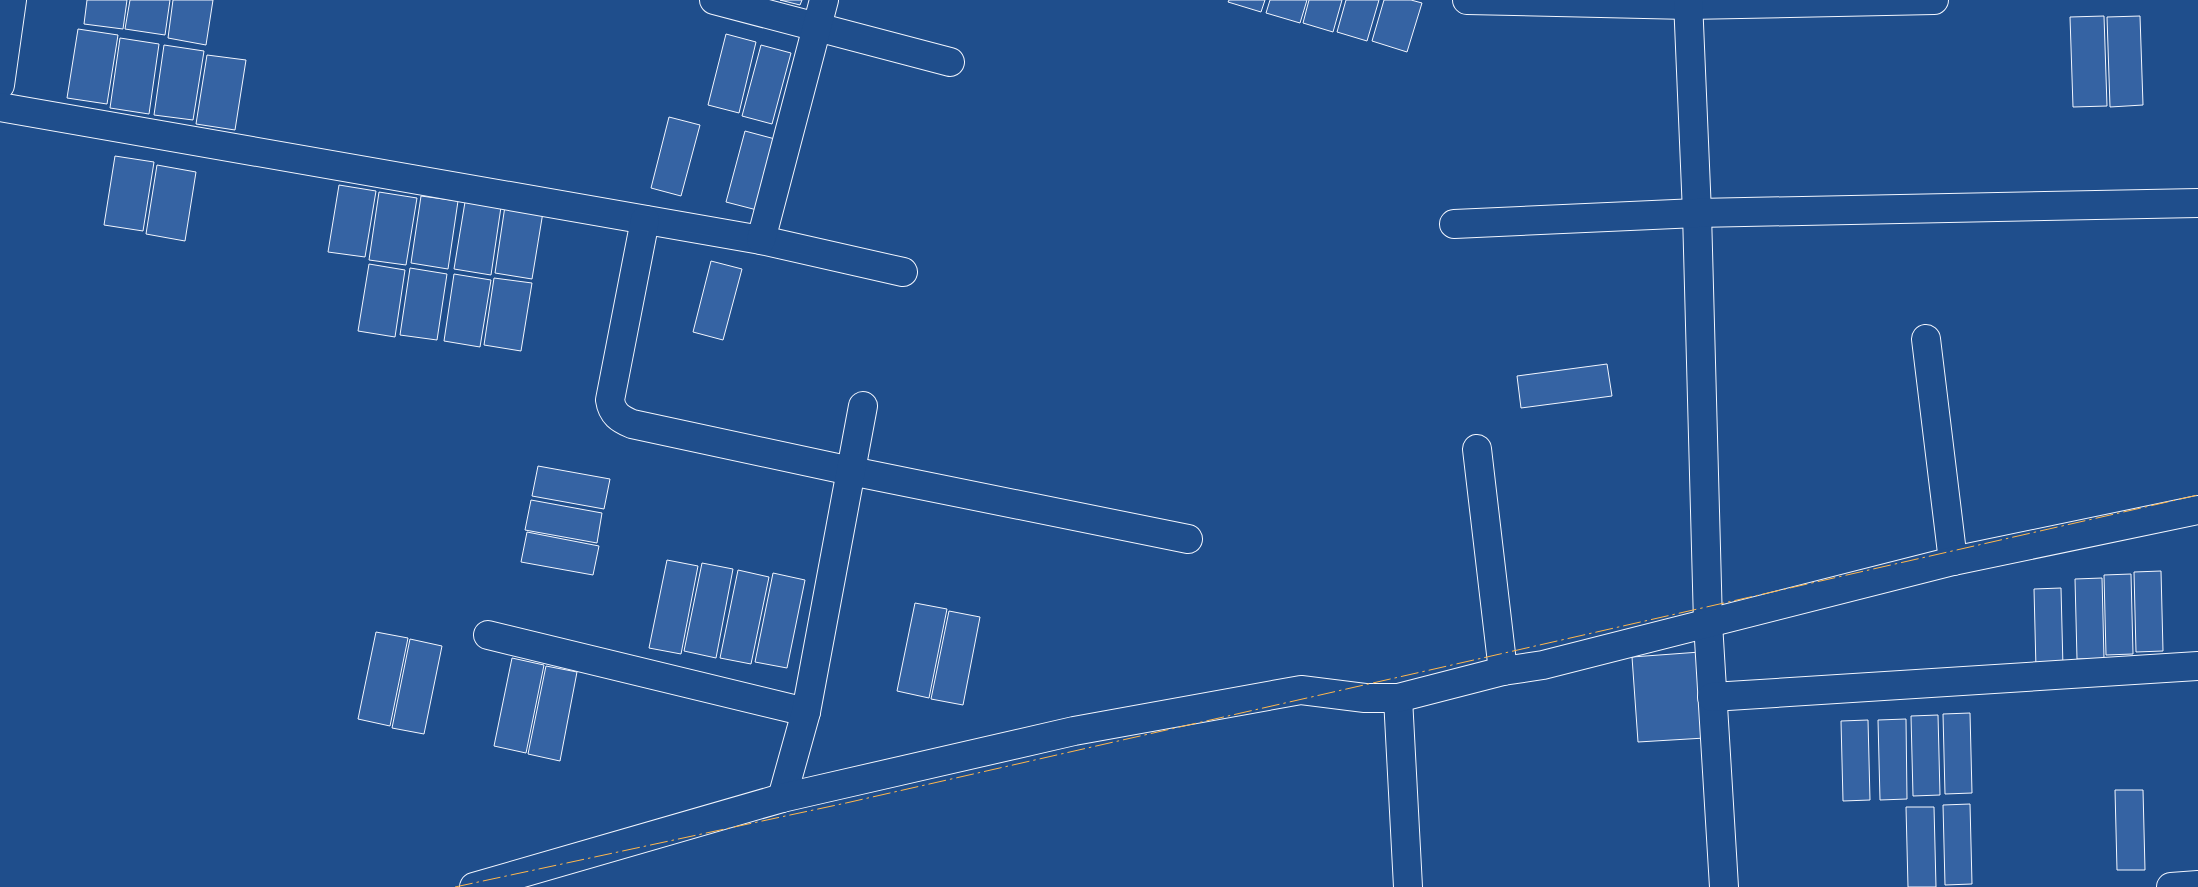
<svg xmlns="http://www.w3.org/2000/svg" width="2198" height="887" font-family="Barlow,sans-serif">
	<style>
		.building { fill: #3563a3; stroke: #f2f6ff }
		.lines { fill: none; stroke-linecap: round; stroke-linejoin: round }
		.minor-casing { stroke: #f2f6ff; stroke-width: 30 }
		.minor { stroke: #1f4e8c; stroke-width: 28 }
		.power { stroke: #ffb74d; stroke-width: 1; stroke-dasharray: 18 4 2.5 4; stroke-linecap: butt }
	</style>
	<rect width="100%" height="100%" fill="#1f4e8c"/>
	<g class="building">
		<polygon points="87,0 127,0 123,29 84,24"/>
		<polygon points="130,0 170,0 165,35 125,29"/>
		<polygon points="173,0 213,0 206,45 168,38"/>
		<polygon points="780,0 802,0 800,5"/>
		<polygon points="1229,0 1265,0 1261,12 1228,2"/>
		<polygon points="1270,0 1307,0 1300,23 1266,13"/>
		<polygon points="1309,0 1342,0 1333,32 1303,23"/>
		<polygon points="1346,0 1379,0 1367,41 1337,32"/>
		<polygon points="1384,0 1411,0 1422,3 1407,52 1372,41"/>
		<polygon points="2104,16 2107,106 2073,107 2070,17"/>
		<polygon points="2140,16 2143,105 2110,107 2107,17"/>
		<polygon points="78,29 118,35 107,104 67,98"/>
		<polygon points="726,34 756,42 739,113 708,105"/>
		<polygon points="120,38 159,44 149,114 110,108"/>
		<polygon points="164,45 204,51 193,120 154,115"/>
		<polygon points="761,45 791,53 772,124 742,116"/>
		<polygon points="207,55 246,60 235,130 196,124"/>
		<polygon points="669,117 700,125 681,196 651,188"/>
		<polygon points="745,131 775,139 757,210 726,202"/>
		<polygon points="115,156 154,162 143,231 104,225"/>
		<polygon points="157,165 196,172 185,241 146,234"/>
		<polygon points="339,185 376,191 365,257 328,252"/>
		<polygon points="379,192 417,198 406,265 369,260"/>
		<polygon points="421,196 458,201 448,269 411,263"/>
		<polygon points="465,202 501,207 491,275 454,269"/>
		<polygon points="505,206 543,212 532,279 495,273"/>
		<polygon points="711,261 742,269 723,340 693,332"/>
		<polygon points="369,264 405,270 395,337 358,331"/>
		<polygon points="410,268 447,274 437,340 400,335"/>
		<polygon points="454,274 491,280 480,347 444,341"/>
		<polygon points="494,278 532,283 521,351 484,345"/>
		<polygon points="1607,364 1612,396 1521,408 1517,376"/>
		<polygon points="538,466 610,479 604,509 532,496"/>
		<polygon points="531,500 602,513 597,543 525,530"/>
		<polygon points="527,532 599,546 593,575 521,562"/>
		<polygon points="667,560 698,566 681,654 649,648"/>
		<polygon points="702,563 733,569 716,658 684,651"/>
		<polygon points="738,570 769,577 751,664 720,658"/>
		<polygon points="2161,571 2163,651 2136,652 2134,572"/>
		<polygon points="773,573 805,580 787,668 755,662"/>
		<polygon points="2131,574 2133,654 2106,655 2104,575"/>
		<polygon points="2102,578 2104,659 2077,659 2075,579"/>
		<polygon points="2061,588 2063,668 2036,669 2034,589"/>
		<polygon points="915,603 947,609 929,698 897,691"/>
		<polygon points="949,611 980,617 963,705 931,699"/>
		<polygon points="376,632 408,638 390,726 358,719"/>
		<polygon points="410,639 442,646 424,734 392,728"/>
		<polygon points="1700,652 1705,738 1638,742 1632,657"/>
		<polygon points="512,658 544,665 526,753 494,746"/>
		<polygon points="546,666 577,672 560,761 528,754"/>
		<polygon points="1970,713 1972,793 1945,794 1943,714"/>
		<polygon points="1938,715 1940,795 1913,796 1911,716"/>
		<polygon points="1906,719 1907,799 1880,800 1878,720"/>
		<polygon points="1868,720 1870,800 1843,801 1841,721"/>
		<polygon points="2115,790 2143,790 2145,870 2117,870"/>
		<polygon points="1970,804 1972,884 1945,885 1943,805"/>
		<polygon points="1906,807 1934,807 1936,887 1908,887"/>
	</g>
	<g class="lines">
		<g class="minor-casing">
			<g id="minor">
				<polyline points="714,0 950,62"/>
				<polyline points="1467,0 1688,5 1934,0"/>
				<polyline points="1688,0 1697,213 1708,623 1724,887"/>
				<polyline points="0,85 12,0"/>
				<polyline points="0,107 761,240 903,272"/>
				<path d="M645,220L610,400C612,414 620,419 632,424L851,471L1188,539"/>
				<polyline points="1454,224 1697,213 2198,203"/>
				<polyline points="761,240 824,0"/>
				<polyline points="1926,339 1953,561"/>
				<polyline points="1477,449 1503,671"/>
				<polyline points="488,635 806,712"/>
				<polyline points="1712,697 2198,666"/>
				<polyline points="1398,698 1408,887"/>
				<polyline points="782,798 806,712 863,406"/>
				<polyline points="474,887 782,798 1074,731 1301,690 1365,698 1398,698 1503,671 1543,665 1953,561 2198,510"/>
				<polyline points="2171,887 2198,885"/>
			</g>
		</g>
		<use href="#minor" class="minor"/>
		<polyline class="power" points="455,887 846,803 2198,495"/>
	</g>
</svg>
